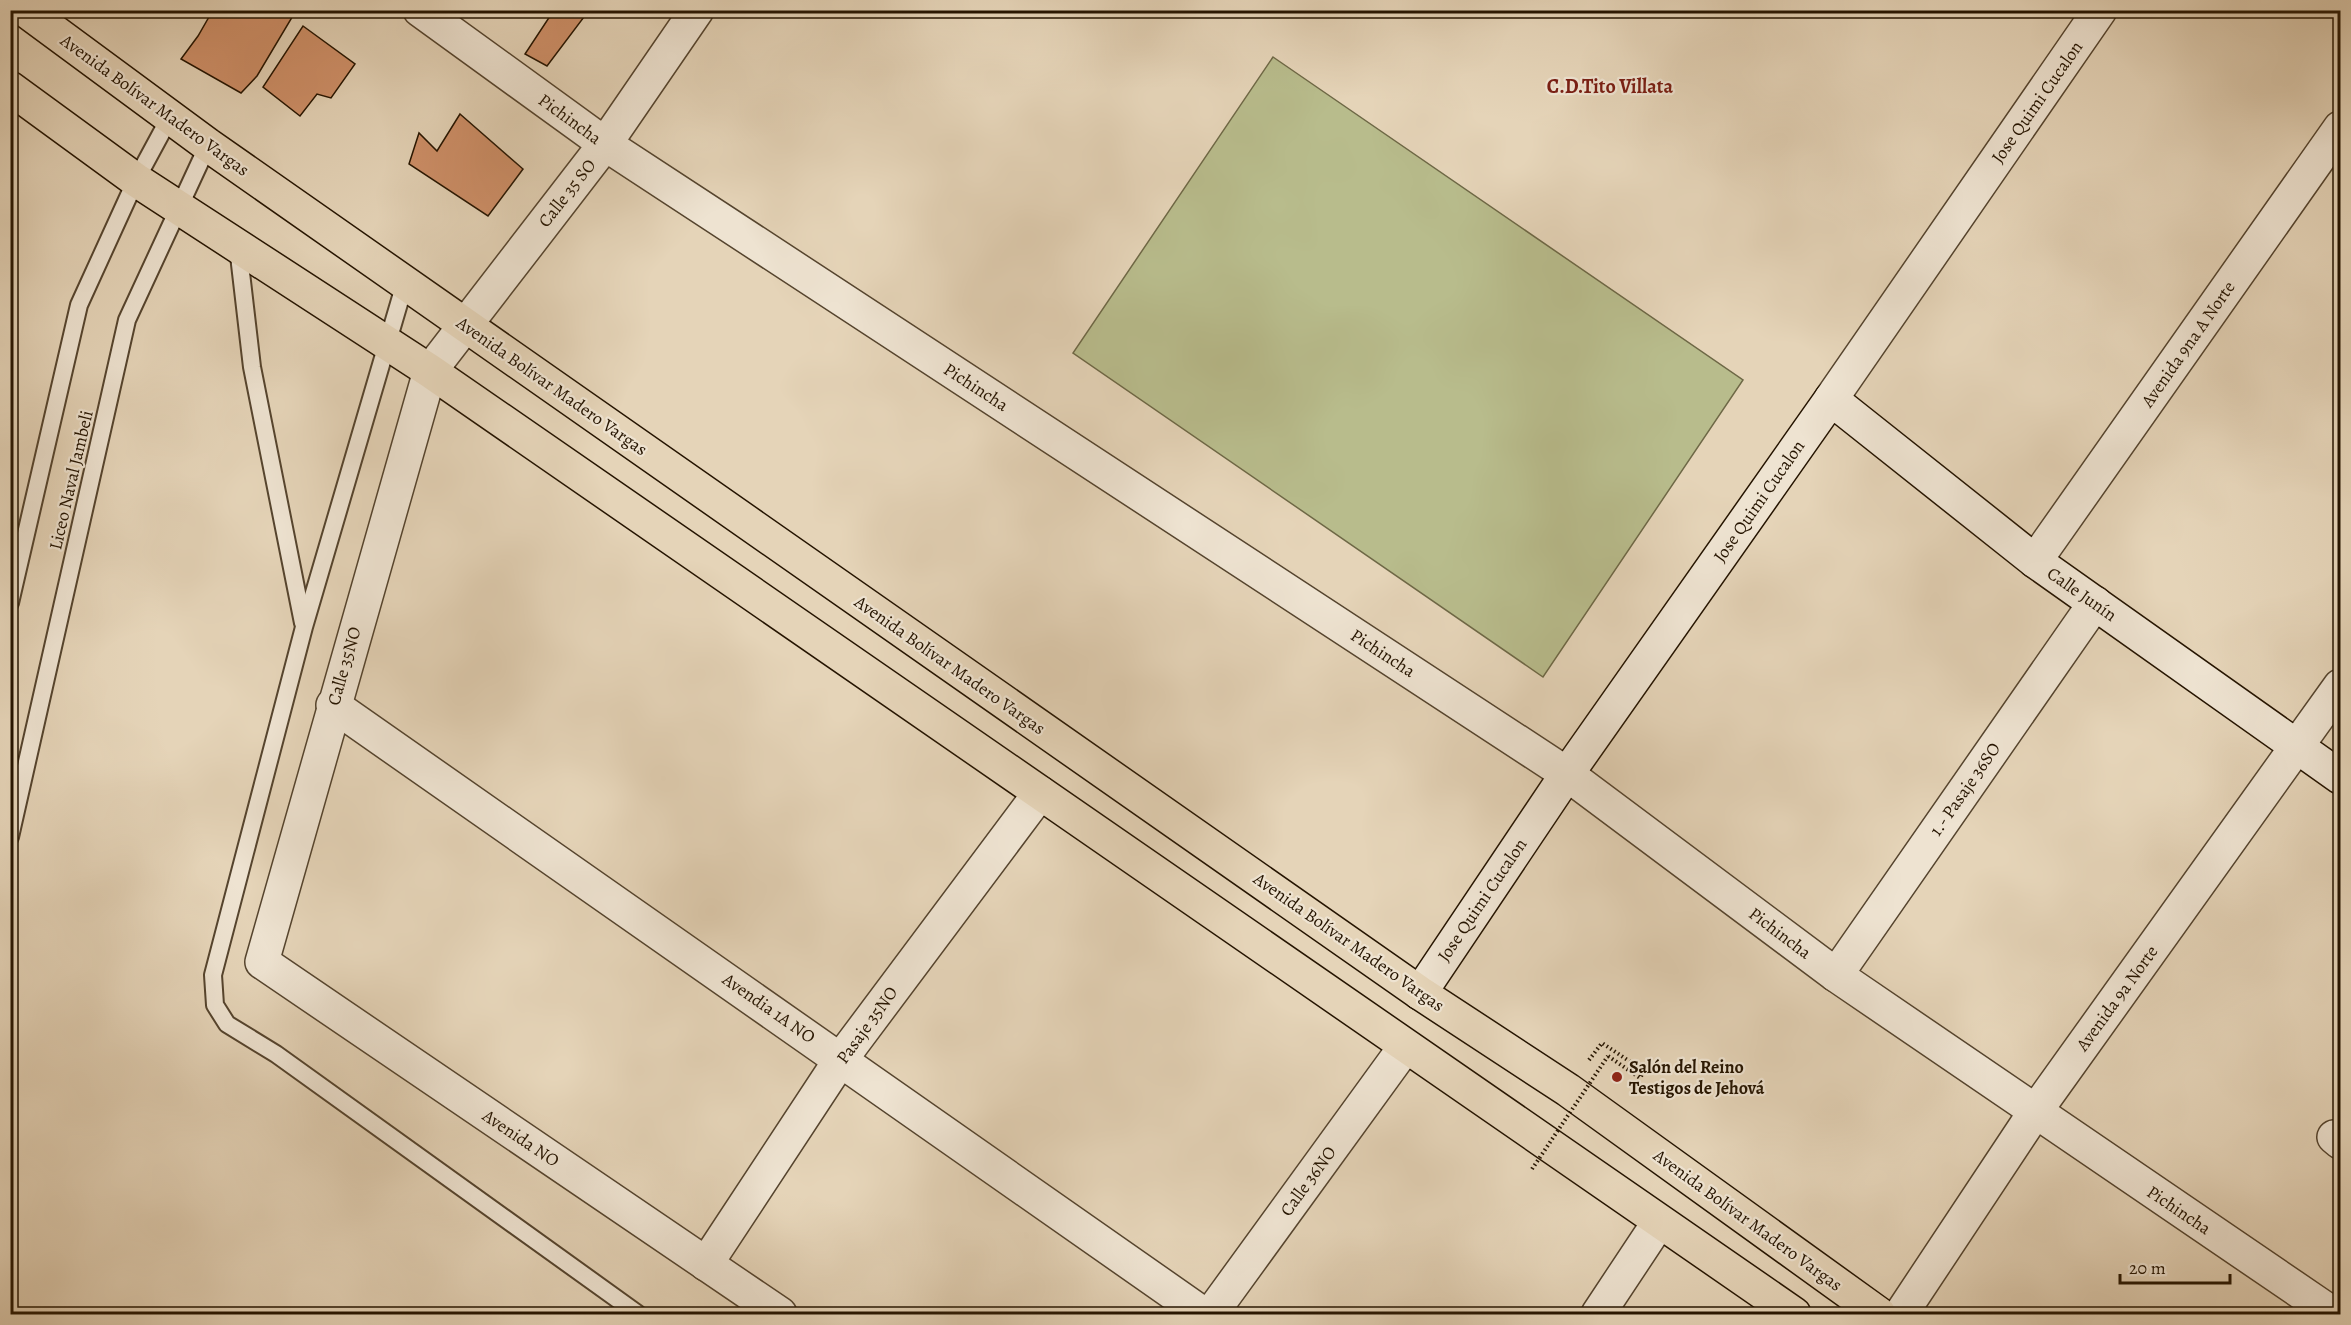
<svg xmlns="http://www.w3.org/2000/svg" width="2351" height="1325" font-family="Alegreya,serif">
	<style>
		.green { fill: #b8bc8c; stroke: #6e6846; stroke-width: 1.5 }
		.building { fill: #cf9069; stroke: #251400; stroke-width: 1.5 }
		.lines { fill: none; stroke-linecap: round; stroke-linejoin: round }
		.lane-casing { stroke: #55442e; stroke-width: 20 }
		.street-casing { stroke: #55442e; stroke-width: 36 }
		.secondary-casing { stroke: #251400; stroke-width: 36 }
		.primary-casing { stroke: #251400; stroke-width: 36 }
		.path { stroke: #251400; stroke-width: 4; stroke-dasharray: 1.5 3; stroke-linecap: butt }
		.lane { stroke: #eee3d1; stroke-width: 16 }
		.street { stroke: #eee3d1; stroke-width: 33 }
		.secondary { stroke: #eee3d1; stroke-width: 33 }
		.primary { stroke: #e5d4b8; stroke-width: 33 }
		.path-bridge { stroke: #251400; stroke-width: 4; stroke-dasharray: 1.5 3; stroke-linecap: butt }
		.poi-dot { fill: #8f2418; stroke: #eee3d1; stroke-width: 2 }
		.labels { text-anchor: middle; stroke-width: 4.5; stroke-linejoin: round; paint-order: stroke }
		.street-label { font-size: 18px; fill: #251400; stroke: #eee3d1 }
		.poi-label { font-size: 18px; font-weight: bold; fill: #251400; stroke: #eee3d1; text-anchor: start }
		.neighbourhood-label { font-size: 20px; font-weight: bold; fill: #7a1f14; stroke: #eee3d1 }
	</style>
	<rect width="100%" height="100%" fill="#e5d4b8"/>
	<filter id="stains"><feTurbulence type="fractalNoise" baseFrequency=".00333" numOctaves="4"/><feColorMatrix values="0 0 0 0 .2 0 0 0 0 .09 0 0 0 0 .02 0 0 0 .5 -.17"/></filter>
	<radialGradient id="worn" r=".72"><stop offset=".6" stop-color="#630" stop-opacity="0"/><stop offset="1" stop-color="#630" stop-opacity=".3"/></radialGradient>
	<polygon class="green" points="1273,57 1743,380 1543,677 1073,353"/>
	<g class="building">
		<polygon points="213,10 288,10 294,14 257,76 241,93 181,59 198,36"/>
		<polygon points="554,10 575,10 584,17 547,66 525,54"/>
		<polygon points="303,26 355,64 331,98 317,94 300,116 263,87"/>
		<polygon points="460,114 523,169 488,216 409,164 419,133 437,151"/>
	</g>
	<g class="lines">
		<g class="lane-casing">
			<g id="lane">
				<polyline points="238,247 252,367 303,623"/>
				<polyline points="405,283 304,627 213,975 215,1005 227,1024 276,1054 638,1314"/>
				<polyline points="10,603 79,305 136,180 170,117"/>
				<polyline points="10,837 127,320 208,145"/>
			</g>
		</g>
		<g class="street-casing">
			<g id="street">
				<polyline points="420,10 605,144 1567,774 1836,975 2333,1314"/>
				<polyline points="697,10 605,144 430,371 262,962 780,1314"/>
				<polyline points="1831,399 2100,10"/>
				<polyline points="2035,561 2340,128"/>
				<polyline points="333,705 1203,1314"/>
				<polyline points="1836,975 2095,603"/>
				<polyline points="2334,1137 2340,1142"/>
				<polyline points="706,1264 841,1059 1040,793"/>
				<polyline points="1211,1314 1405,1047"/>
				<polyline points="1598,1314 1659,1222"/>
				<polyline points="1901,1314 2035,1112 2340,686"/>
			</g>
		</g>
		<g class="secondary-casing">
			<polyline id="secondary" points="1420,993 1567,774 1831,399 2035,561 2340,777"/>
		</g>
		<g class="primary-casing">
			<g id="primary">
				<polyline points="25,10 208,145 1420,993 1568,1090 1879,1314"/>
				<polyline points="10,88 136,180 430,371 1794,1314"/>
			</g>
		</g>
		<polyline class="path" points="1589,1060 1602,1043 1644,1071 1640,1078 1608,1056"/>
		<use href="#lane" class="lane"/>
		<use href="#street" class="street"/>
		<use href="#secondary" class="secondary"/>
		<use href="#primary" class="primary"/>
		<polyline class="path-bridge" points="1532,1169 1608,1056"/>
	</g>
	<circle class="poi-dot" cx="1617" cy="1077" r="6"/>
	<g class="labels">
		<g class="street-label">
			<text transform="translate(2037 102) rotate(-55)" y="6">Jose Quimi Cucalon</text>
			<text transform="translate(155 105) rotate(36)" y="6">Avenida Bolívar Madero Vargas</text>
			<text transform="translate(570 119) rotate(36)" y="6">Pichincha</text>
			<text transform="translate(567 193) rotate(-52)" y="6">Calle 35 SO</text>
			<text transform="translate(2188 344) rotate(-55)" y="6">Avenida 9na A Norte</text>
			<text transform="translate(552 386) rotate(35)" y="6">Avenida Bolívar Madero Vargas</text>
			<text transform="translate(976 387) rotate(33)" y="6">Pichincha</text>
			<text transform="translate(71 480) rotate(-77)" y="6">Liceo Naval Jambeli</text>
			<text transform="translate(1759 501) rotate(-55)" y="6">Jose Quimi Cucalon</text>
			<text transform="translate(2082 594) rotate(35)" y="6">Calle Junín</text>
			<text transform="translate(1383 653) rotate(33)" y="6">Pichincha</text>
			<text transform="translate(950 665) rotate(35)" y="6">Avenida Bolívar Madero Vargas</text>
			<text transform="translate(344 666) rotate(-74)" y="6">Calle 35NO</text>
			<text transform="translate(1965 789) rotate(-55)" y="6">1.- Pasaje 36SO</text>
			<text transform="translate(1482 900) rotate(-56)" y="6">Jose Quimi Cucalon</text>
			<text transform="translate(1780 933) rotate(37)" y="6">Pichincha</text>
			<text transform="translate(1349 942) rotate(35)" y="6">Avenida Bolívar Madero Vargas</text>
			<text transform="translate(2117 998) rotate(-54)" y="6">Avenida 9a Norte</text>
			<text transform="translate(769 1008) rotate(35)" y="6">Avendia 1A NO</text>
			<text transform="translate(867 1025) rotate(-54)" y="6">Pasaje 35NO</text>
			<text transform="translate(521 1138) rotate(34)" y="6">Avenida NO</text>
			<text transform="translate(1308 1181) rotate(-54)" y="6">Calle 36NO</text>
			<text transform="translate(2179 1210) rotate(34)" y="6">Pichincha</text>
			<text transform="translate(1748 1220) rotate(36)" y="6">Avenida Bolívar Madero Vargas</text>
		</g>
		<g class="poi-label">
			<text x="1629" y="1073">Salón del Reino<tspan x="1629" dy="21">Testigos de Jehová</tspan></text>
		</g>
		<g class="neighbourhood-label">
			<text x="1610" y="93">C.D.Tito Villata</text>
		</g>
	</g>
	<rect width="2351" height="1325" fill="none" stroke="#e5d4b8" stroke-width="36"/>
	<rect x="12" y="12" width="2327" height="1301" fill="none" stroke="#251400" stroke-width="3"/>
	<rect x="18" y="18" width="2315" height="1289" fill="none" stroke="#251400" stroke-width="1.5"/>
	<path d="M2120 1274v9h110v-9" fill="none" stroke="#251400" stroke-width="3"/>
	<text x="2129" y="1274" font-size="18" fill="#251400" stroke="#eee3d1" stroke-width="4.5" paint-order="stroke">20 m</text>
	<rect width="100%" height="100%" filter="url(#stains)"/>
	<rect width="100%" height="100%" fill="url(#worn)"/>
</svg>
